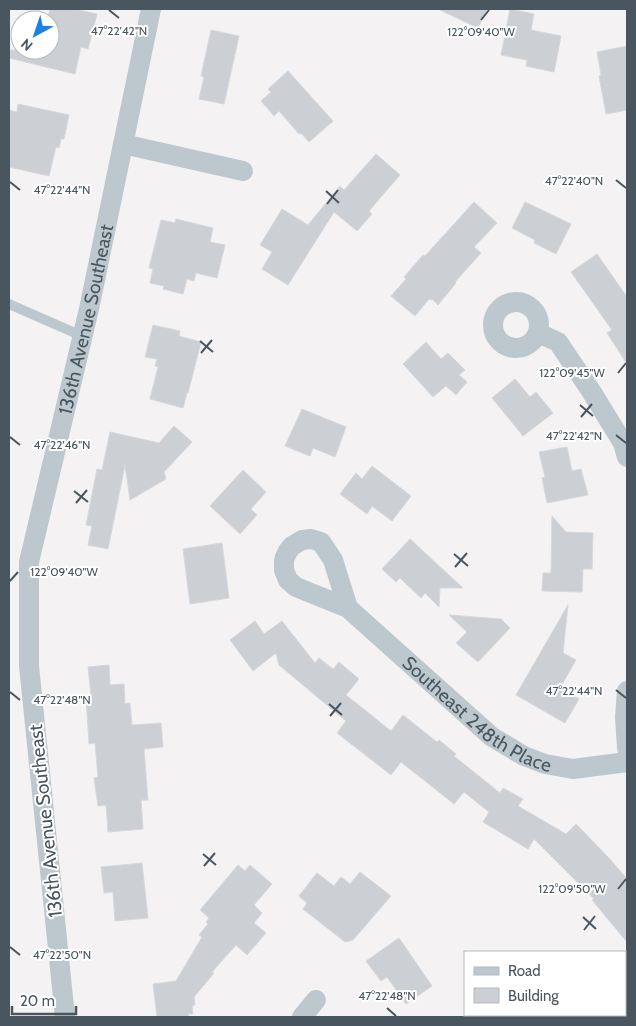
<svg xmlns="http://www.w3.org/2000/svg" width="636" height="1026" font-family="Cabin,sans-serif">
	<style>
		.building { fill: #cccfd4; stroke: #d6d8dd }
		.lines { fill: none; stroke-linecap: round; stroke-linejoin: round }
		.lane { stroke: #bdc7ce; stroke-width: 10 }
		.street { stroke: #bdc7ce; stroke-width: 20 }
		.ticks { fill: none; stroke: #49565f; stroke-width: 2 }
		.labels { text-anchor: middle; stroke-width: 4; stroke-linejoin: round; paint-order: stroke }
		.street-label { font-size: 19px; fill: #49565f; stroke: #fff }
		.ticks-label { font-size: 12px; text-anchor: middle; fill: #49565f; stroke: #fff; stroke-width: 4; stroke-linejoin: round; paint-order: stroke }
	</style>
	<rect width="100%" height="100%" fill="#f4f2f2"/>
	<g class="building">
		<polygon points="50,9 74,9 97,14 88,49 81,47 75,74 9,58 9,50 50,50 50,20 47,20"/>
		<polygon points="438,9 487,9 478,28"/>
		<polygon points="510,9 534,14 531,30 561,36 554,72 526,66 527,60 501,55"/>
		<polygon points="211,30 239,36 224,104 199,99 204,77 201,76"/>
		<polygon points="627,46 627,110 606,114 599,76 601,75 597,52"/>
		<polygon points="288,71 333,121 309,142 301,133 299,134 279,111 274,116 261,101 271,92 268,89"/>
		<polygon points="18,104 69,115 64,139 61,139 59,148 56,147 49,176 9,167 9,110 17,112"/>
		<polygon points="376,154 400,175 369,211 372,214 357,231 334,212 288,285 262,269 272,252 260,245 282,209 308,225 340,186 344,190"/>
		<polygon points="474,202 497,223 474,247 481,253 455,282 456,283 438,305 432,299 431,300 429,299 415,316 391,296 406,279 404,277 423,255 425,256"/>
		<polygon points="525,202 571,224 556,254 534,243 535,240 512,228"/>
		<polygon points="176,219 213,228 210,242 225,245 217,278 196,273 194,281 187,279 183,294 163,289 164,286 150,283 153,269 149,268 161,220 175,223"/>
		<polygon points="597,254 627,297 627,364 607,333 612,330 571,272"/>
		<polygon points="153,325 180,331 179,336 201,342 188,393 187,393 183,408 150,399 158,367 155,366 157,359 145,357"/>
		<polygon points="426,342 441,359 448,353 465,370 459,375 467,382 456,395 446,386 433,397 403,364"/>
		<polygon points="515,379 530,397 536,392 553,413 523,436 492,398"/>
		<polygon points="302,409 346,427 335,457 313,448 310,456 285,446"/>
		<polygon points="174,426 192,442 164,472 166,479 130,500 125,465 108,549 88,545 92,526 86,525 97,469 102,470 110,432 159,443"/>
		<polygon points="567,447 572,471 581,469 588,495 547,503 542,478 545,477 539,452"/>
		<polygon points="372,466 411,496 392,521 372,506 367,514 340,494 356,473 362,479"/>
		<polygon points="243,470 266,492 251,509 257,515 240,534 210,506"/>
		<polygon points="552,516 566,532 593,533 592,569 583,569 582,592 542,591 543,573 551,573"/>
		<polygon points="410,539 463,588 440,588 439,607 425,593 421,598 400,578 396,582 382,569"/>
		<polygon points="222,543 229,598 190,604 183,549"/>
		<polygon points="568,605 563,653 576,660 560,688 579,699 565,723 516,695"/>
		<polygon points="449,615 501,619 510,628 478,662 456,643 467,632"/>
		<polygon points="255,621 264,634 282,621 315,663 319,658 333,669 339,662 359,679 346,695 391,731 403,715 437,742 439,740 456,754 454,756 500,793 503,788 523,799 518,806 566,834 576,824 608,857 627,879 627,942 592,900 594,899 534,839 528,849 483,822 489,812 464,792 454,804 401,762 391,775 337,733 346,721 279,665 276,653 253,671 230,640"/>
		<polygon points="109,665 110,685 124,684 125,704 130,703 132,725 161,723 163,747 144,749 148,800 141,800 143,829 108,832 106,805 98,806 94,778 98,777 95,743 89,744 86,696 91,696 88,667"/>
		<polygon points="142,863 148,918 115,921 113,892 104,893 101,867"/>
		<polygon points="238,865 245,871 250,865 272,884 254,905 262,913 254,923 266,933 247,955 236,945 212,972 214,973 194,997 195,1005 193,1005 193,1006 192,1007 193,1014 188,1014 189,1017 157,1017 153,984 176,981 202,937 199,935 208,924 206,922 209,918 200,910"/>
		<polygon points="360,872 391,896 353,940 345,942 303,909 307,903 299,896 317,873 334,886 341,877 350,884"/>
		<polygon points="399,938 432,986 406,1004 387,977 381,981 366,961"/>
	</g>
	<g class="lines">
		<polyline class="lane" points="9,304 82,336"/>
		<g class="street">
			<polyline points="123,144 243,171"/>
			<circle cx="516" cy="325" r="23"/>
			<polyline points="538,333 558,342 591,391 623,443 627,457"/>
			<path id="s1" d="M348,608L333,560L321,542L311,539L302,540L292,546L288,551L285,557L284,561V570L288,580L296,587L348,608L492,737L524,756L545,764L573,769L627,762"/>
			<polyline points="627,691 625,717 627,748"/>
			<path id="s2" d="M65,1017L29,666V562L89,309L151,9"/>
			<polyline points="302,1017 316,1000"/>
		</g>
	</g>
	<path class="ticks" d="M109,10L119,18M481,20L489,10M616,180L626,188M10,182L20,190M326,191L339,203M327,204L338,190M200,341L213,352M201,353L212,340M618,373L626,363M580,405L593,416M581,417L592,404M616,435L626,443M10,437L20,445M74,491L88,502M76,503L87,490M454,554L468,566M455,567L467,553M10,581L18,572M616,690L626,698M10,692L20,700M329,704L342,715M330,716L341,703M203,854L216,865M204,866L215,853M618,889L626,879M583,917L596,929M584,930L595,916M10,947L20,955M387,1008L396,1016"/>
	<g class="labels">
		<g class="street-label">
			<text dy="7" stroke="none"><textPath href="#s2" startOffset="706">136th Avenue Southeast</textPath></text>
			<text dy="7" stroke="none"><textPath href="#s1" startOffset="375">Southeast 248th Place</textPath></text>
			<text transform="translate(45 821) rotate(-96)" y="7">136th Avenue Southeast</text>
		</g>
	</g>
	<g class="ticks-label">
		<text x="119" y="35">47°22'42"N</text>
		<text x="481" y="36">122°09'40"W</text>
		<text x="574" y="185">47°22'40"N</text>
		<text x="62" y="194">47°22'44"N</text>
		<text x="572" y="377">122°09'45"W</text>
		<text x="574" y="440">47°22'42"N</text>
		<text x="62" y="449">47°22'46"N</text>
		<text x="64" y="576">122°09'40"W</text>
		<text x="574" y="695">47°22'44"N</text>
		<text x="62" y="704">47°22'48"N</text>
		<text x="572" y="893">122°09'50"W</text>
		<text x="62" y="959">47°22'50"N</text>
		<text x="387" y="1000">47°22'48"N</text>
	</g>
	<rect width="636" height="1026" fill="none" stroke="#49565f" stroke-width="20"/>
	<rect x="464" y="951" width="162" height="65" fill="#ffffff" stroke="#b6bbbf"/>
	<rect x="474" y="967" width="25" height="8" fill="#bdc7ce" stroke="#b6bbbf"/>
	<text x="508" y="976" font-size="15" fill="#49565f">Road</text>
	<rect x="474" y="988" width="25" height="15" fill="#cccfd4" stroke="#b6bbbf"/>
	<text x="508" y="1001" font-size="15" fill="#49565f">Building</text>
	<g transform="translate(35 35) rotate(220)"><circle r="24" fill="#ffffff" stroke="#b6bbbf"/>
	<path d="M0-4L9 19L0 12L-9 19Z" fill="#1e80e2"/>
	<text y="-8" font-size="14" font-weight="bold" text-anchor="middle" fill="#49565f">N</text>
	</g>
	<path d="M12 1006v8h64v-8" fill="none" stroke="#49565f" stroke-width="2.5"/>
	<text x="20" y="1006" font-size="15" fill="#49565f" stroke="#ffffff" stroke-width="4" paint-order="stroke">20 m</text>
</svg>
